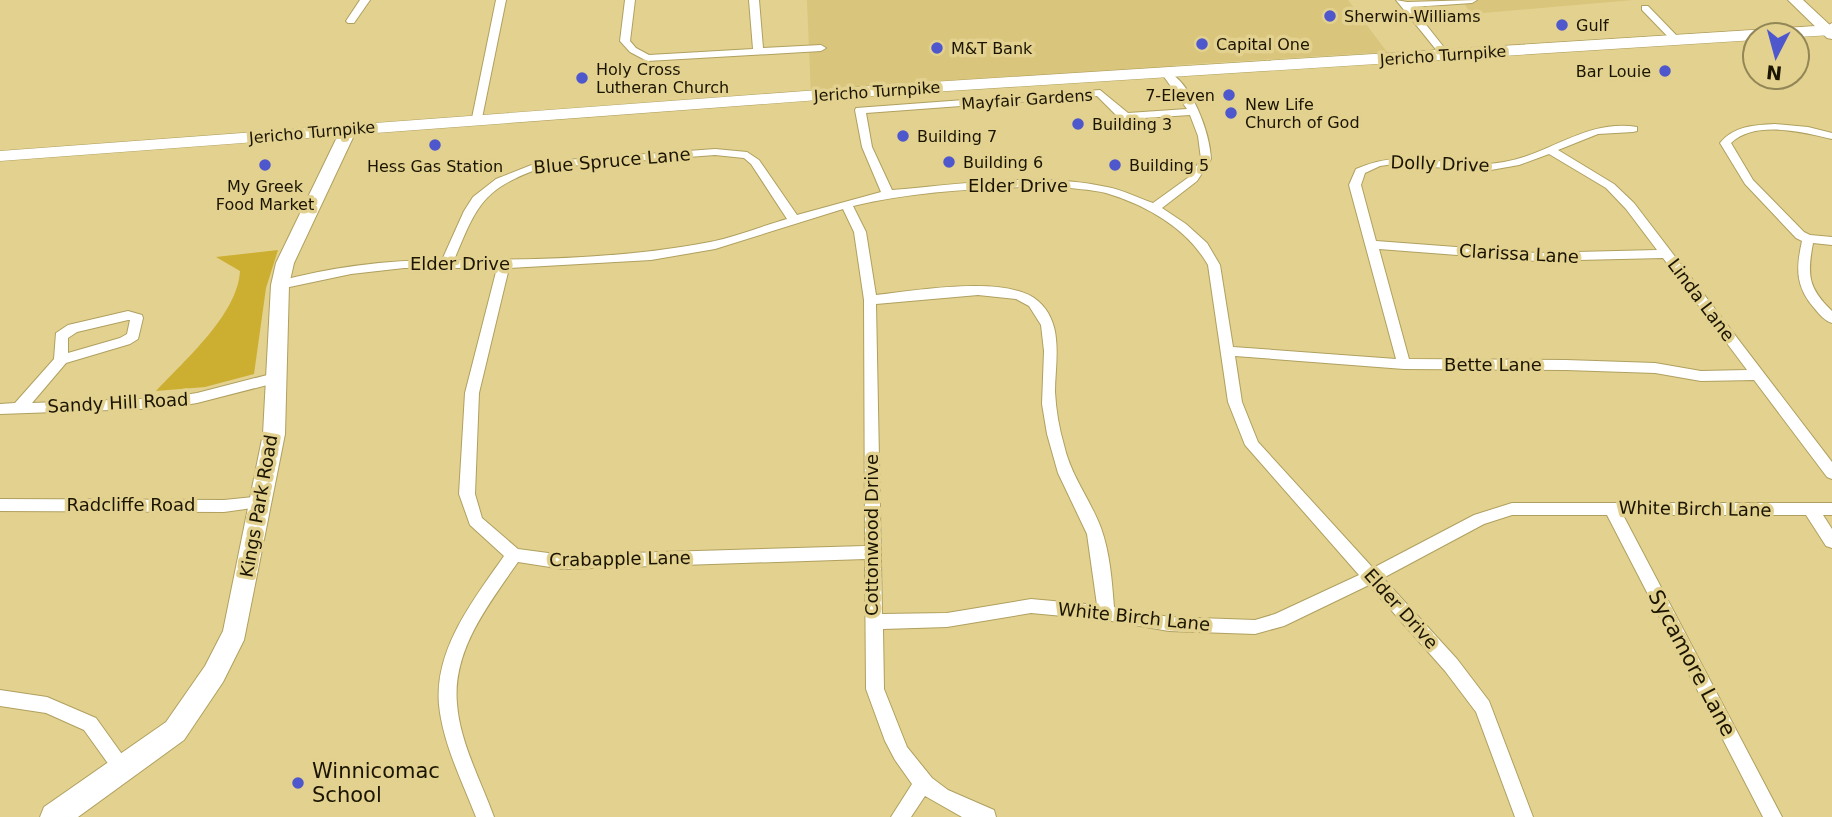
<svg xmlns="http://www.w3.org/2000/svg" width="1832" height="817" font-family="'DejaVu Sans',sans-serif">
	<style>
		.built { fill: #d9c57b }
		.green { fill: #ccae30 }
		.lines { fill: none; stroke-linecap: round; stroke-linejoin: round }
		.street-casing { stroke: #b0a05f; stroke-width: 2 }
		.secondary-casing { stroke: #b0a05f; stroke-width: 2 }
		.primary-casing { stroke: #b0a05f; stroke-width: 1 }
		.highway-casing { stroke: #b0a05f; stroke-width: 2 }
		.street { fill: #fff; fill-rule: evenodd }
		.secondary { fill: #fff; fill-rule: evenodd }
		.primary { fill: #fff; fill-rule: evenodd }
		.highway { fill: #fff; fill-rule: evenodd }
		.poi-dot { fill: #4f57cd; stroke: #e2d18f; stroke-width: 2.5 }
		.labels { text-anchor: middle; stroke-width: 7; stroke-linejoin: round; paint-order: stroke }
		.far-poi-label { font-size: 16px; fill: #1b1500; stroke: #e2d18f; text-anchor: start }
		.far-street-label { font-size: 16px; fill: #1b1500; stroke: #e2d18f }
		.street-label { font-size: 18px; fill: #1b1500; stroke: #e2d18f }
		.near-street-label { font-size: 21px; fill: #1b1500; stroke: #e2d18f }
		.near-poi-label { font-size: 21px; fill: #1b1500; stroke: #e2d18f; text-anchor: start }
	</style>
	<rect width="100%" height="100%" fill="#e2d18f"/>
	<g class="built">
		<polygon points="807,0 1348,0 1387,52 1177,65 1142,75 811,95"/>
		<polygon points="1462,0 1633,0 1471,14"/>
	</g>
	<path class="green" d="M278,250L266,288L254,374L205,387L156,391C184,361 238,314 240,271L216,257Z"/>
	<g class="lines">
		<g class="street-casing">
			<g id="street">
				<polygon points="360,0 370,0 354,23 348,23 346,21"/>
				<polygon points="496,0 506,0 482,118 477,121 472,118"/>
				<polygon points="625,0 635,0 630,41 636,48 649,55 753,49 749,0 759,0 763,48 821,45 826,48 821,51 647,61 630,52 620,41"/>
				<polygon points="1396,0 1407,2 1477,0 1472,3 1412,7 1450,55 1445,58 1442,57"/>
				<polygon points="1642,6 1648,6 1679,38 1679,42 1673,42 1642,10"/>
				<path d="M1167,71C1192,83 1210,133 1211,159L1197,181L1162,208L1186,224L1207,243L1220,265L1233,347L1396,359L1349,185L1356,169C1414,144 1450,172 1504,162C1551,154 1586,119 1637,127V131L1633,132L1598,134L1558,150L1614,184L1634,203L1832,462V479L1827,477L1754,380L1701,381L1655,373L1566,370L1404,369L1235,356L1242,402L1258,442L1373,568L1474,515L1512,503H1832V515H1823L1832,529V548L1826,546L1806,515H1623L1782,817H1763L1607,515H1512L1484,524L1383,578L1457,659L1489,701L1533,817H1515L1476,712L1445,671L1369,585L1284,626L1255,634L1169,631L1106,620L1031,613L947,627L883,629L884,689L907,747L932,778L948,790L994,810L996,817H962L925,796L911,817H891L912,784L895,760L885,741L866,689L865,559L563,569L518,562C489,604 452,650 457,704C460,743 481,781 494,817H476C462,781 443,744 439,705C434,649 474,599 504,556L470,525L459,494L465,393L497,268H404L351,274L280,289L276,288L274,285L276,282C330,267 386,260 442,260L464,211L473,197L496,179L539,162L715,149L747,152L759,160L797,215L881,192L862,147L855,110L856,108L1100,90L1128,113L1187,109L1162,74ZM1097,96L1117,116L1128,119L1190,115L1198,136L1201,159L1189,177L1153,203C1138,198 1123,190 1107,187C1037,172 963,184 892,190L872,147L866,113ZM1549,154L1606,188L1626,209L1657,250L1536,253L1376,241L1361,185L1365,173L1380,166L1394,164L1485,171L1519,165ZM715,155L744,158L751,164L787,219C762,226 736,237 710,242C627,258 539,260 454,260C477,205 482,189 541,168ZM1056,186C1072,189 1090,189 1106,193C1146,205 1187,228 1208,265L1228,402L1245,445L1359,575L1275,614L1255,620L1169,617L1114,607C1112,581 1110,553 1101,528C1090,499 1071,476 1064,445C1059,428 1056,410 1055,392C1055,375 1058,357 1056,339C1055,325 1049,310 1038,301C1007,274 915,291 876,295L866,232L853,206C919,190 988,188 1056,186ZM843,209L854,232L864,300L865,546L563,555L518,549L482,518L475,494L479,393L509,268L651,260L715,249ZM1379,249L1536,261L1663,258L1747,370L1701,371L1655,363L1566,360L1409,359ZM978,295L1016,299L1029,306L1041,325L1044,351L1042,404L1047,434L1058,473L1087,534L1097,605L1031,599L947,613L882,614L876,304Z"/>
				<path d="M1775,124L1808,127L1832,133V139C1803,132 1755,120 1731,143L1753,180L1804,232L1810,235L1832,237V245L1813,243C1807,275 1808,288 1832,311V323C1825,321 1820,315 1815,309C1795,287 1796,268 1802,241L1796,238L1745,184L1720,143C1734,126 1754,125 1775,124Z"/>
				<path d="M128,311L142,315L143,318L138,339L130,344L66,363L32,403L166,398L197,393L275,373L282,378L275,383L197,403L166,408L0,414V404L15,403L54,359L56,333L68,325ZM128,320H130L127,334L120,338L68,353V338L77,332Z"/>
				<polygon points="262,496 267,498 270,502 267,506 224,512 0,511 0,499 224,500"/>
				<polygon points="0,690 47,697 96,718 129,764 132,770 129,776 123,779 117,776 84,730 46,713 0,706"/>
			</g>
		</g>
		<g class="secondary-casing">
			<g id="secondary">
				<polygon points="1788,0 1803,0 1832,27 1832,39 1827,38"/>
				<polygon points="349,124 357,129 294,263 289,285 285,434 244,640 223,682 184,740 78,817 40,817 44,807 166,722 205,666 223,631 263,434 271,285 276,263 341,129"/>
			</g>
		</g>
		<g class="primary-casing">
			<polygon id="primary" points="1832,25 1832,35 1797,37 1755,35 1755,40 885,95 0,161 0,151 885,85"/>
		</g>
		<g class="highway-casing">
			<polygon id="highway" points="1832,23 1832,35 1822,35 1819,31"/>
		</g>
		<use href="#street" class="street"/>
		<use href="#secondary" class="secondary"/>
		<use href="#primary" class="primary"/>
		<use href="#highway" class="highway"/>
	</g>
	<g class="poi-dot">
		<circle cx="1330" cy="16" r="7"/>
		<circle cx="1562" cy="25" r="7"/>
		<circle cx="1202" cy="44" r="7"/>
		<circle cx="937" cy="48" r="7"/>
		<circle cx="1665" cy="71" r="7"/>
		<circle cx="582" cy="78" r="7"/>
		<circle cx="1229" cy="95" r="7"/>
		<circle cx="1231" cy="113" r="7"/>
		<circle cx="1078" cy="124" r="7"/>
		<circle cx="903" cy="136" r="7"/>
		<circle cx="435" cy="145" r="7"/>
		<circle cx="949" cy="162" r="7"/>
		<circle cx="265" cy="165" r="7"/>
		<circle cx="1115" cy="165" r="7"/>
		<circle cx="298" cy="783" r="7"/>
	</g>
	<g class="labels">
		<g class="far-poi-label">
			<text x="1344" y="22">Sherwin-Williams</text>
			<text x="1576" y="31">Gulf</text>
			<text x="1216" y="50">Capital One</text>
			<text x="951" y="54">M&amp;T Bank</text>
			<text x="596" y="75">Holy Cross<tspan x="596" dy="18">Lutheran Church</tspan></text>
			<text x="1651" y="77" text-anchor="end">Bar Louie</text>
			<text x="1215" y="101" text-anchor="end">7-Eleven</text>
			<text x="1245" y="110">New Life<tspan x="1245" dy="18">Church of God</tspan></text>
			<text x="1092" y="130">Building 3</text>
			<text x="917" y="142">Building 7</text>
			<text x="963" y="168">Building 6</text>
			<text x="1129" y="171">Building 5</text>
			<text x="435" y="172" text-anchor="middle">Hess Gas Station</text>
			<text x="265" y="192" text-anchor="middle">My Greek<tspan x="265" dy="18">Food Market</tspan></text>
		</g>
		<g class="far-street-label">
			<text transform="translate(1443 55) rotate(-4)" y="6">Jericho Turnpike</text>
			<text transform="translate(877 91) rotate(-4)" y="6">Jericho Turnpike</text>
			<text transform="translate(1027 99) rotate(-4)" y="6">Mayfair Gardens</text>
			<text transform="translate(312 132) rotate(-5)" y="6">Jericho Turnpike</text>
		</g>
		<g class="street-label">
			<text transform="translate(612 161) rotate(-5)" y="6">Blue Spruce Lane</text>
			<text transform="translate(1440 164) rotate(2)" y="6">Dolly Drive</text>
			<text x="1018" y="192">Elder Drive</text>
			<text transform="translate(1519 254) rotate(3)" y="6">Clarissa Lane</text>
			<text x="460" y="270">Elder Drive</text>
			<text transform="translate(1701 300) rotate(53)" y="6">Linda Lane</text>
			<text x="1493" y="371">Bette Lane</text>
			<text transform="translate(118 403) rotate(-3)" y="6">Sandy Hill Road</text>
			<text x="131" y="511">Radcliffe Road</text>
			<text transform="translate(259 506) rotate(-80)" y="6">Kings Park Road</text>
			<text transform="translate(1695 509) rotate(1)" y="6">White Birch Lane</text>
			<text transform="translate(872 535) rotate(-90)" y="6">Cottonwood Drive</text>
			<text transform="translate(620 559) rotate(-1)" y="6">Crabapple Lane</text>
			<text transform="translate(1401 609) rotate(48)" y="6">Elder Drive</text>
			<text transform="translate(1134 617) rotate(6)" y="6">White Birch Lane</text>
		</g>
		<g class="near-street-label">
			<text transform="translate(1692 663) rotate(62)" y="7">Sycamore Lane</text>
		</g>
		<g class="near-poi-label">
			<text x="312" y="778">Winnicomac<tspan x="312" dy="24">School</tspan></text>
		</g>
	</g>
	<g transform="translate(1776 56) rotate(186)"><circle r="33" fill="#e2d18f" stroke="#928656" stroke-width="2"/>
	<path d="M0-5L12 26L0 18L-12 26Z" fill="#4f57cd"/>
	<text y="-10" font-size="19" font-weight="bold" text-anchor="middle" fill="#1b1500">N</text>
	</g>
</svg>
